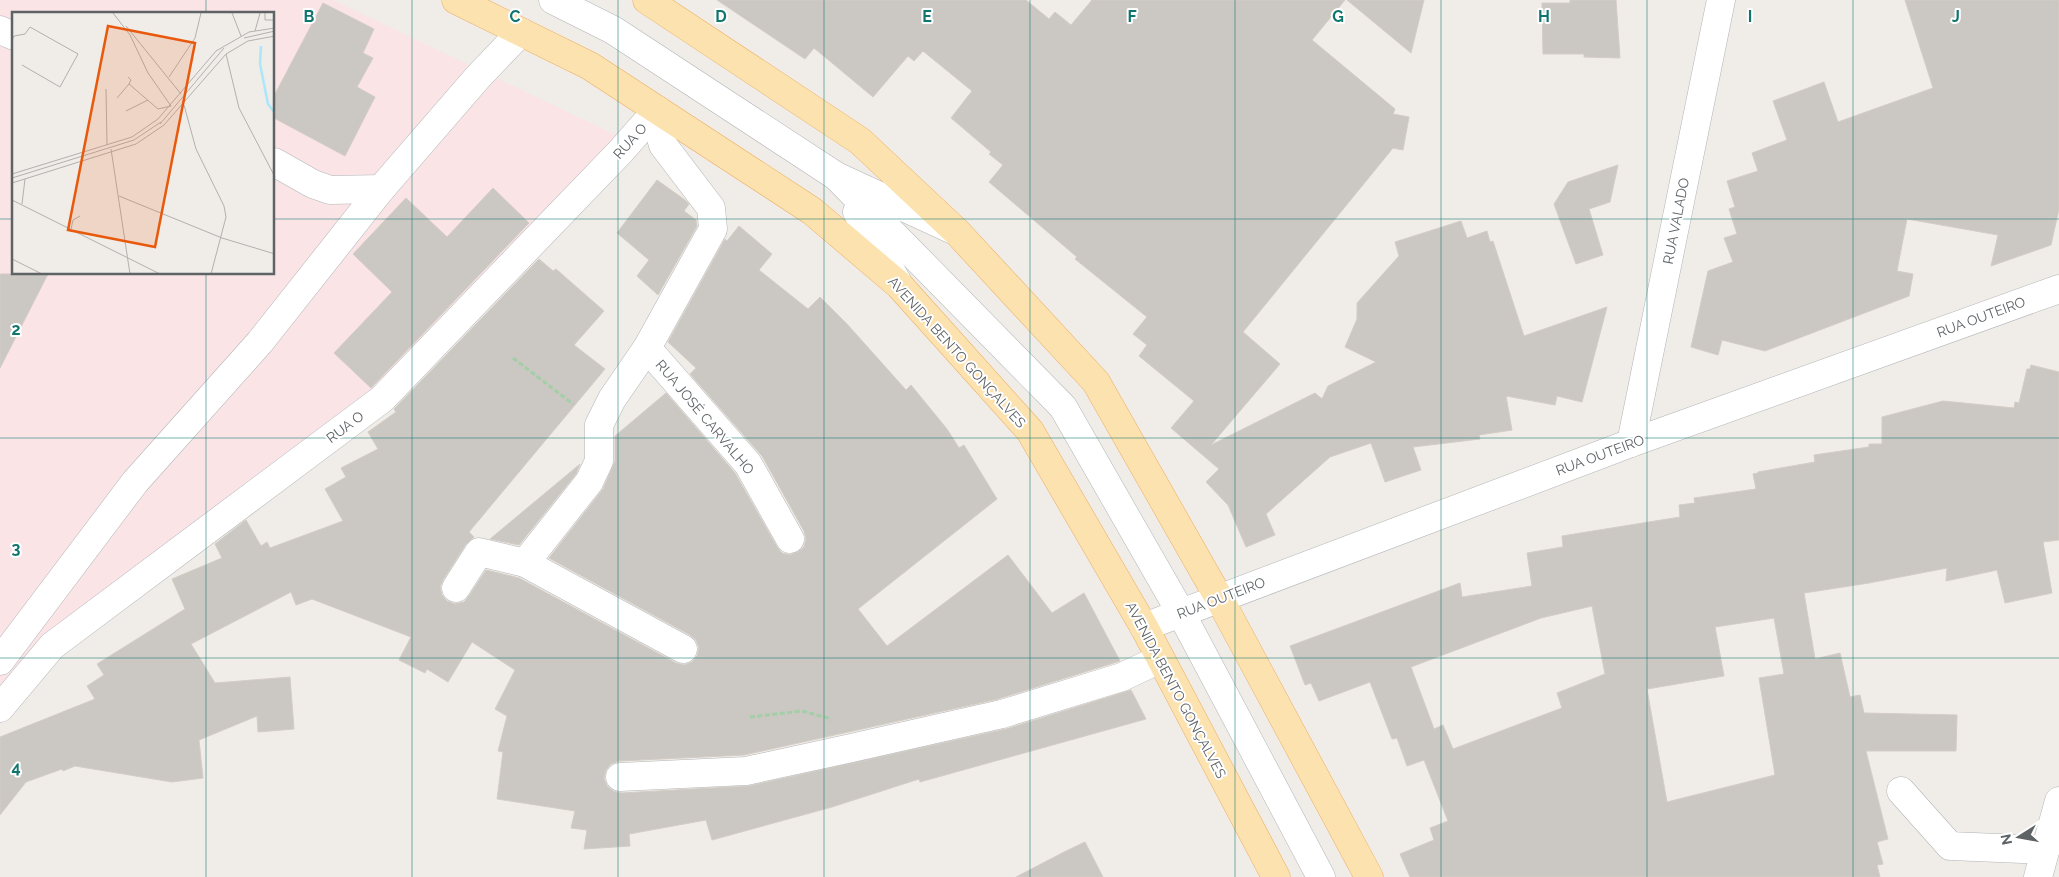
<svg xmlns="http://www.w3.org/2000/svg" width="2059" height="877" font-family="Raleway,sans-serif">
	<style>
		.medical { fill: #fbe4e6; fill-rule: evenodd }
		.building { fill: #cbc7c3; stroke: #d4cdc5; fill-rule: evenodd }
		.lines { fill: none; stroke-linecap: round; stroke-linejoin: round }
		.minor-casing { stroke: #b2b5b8; stroke-width: 29 }
		.major-casing { stroke: #edae63; stroke-width: 29 }
		.path { stroke: #a2cfa6; stroke-width: 3; stroke-dasharray: 5 2.5; stroke-linecap: butt }
		.minor { stroke: #fff; stroke-width: 28 }
		.major { stroke: #fce2af; stroke-width: 28 }
		.grid { fill: none; stroke: #0f766e; stroke-width: 1; stroke-opacity: 0.55 }
		.labels { text-anchor: middle; stroke-width: 4; stroke-linejoin: round; paint-order: stroke }
		.street-label { font-size: 14px; fill: #5e6366; stroke: #fff }
		.inset-river { fill: none; stroke: #aae7fc; stroke-width: 2.5 }
		.inset-road { fill: none; stroke: #b2b1af; stroke-width: 1 }
		.view { fill: #e8590c; fill-opacity: 0.15; stroke: #e8590c; stroke-width: 2.5 }
		.inset-edge { fill: none; stroke: #5e6366; stroke-width: 2.5 }
		.grid-label { font-size: 16px; text-anchor: middle; font-weight: bold; fill: #0f766e; stroke: #fff; stroke-width: 4; stroke-linejoin: round; paint-order: stroke }
	</style>
	<rect width="100%" height="100%" fill="#f0ece7"/>
	<path class="medical" d="M0,0H333L622,138L376,391L0,690ZM14,14H274V274H14Z"/>
	<g class="building">
		<polygon points="717,0 1026,0 1049,19 1055,12 1071,25 1092,0 1345,0 1312,40 1395,109 1393,114 1409,117 1403,150 1393,148 1243,332 1280,364 1211,445 1315,393 1322,399 1328,386 1376,362 1345,347 1357,319 1357,303 1399,256 1395,242 1461,221 1467,238 1487,231 1490,242 1493,241 1524,336 1607,307 1582,402 1557,396 1555,405 1506,396 1512,430 1479,435 1480,439 1413,447 1421,470 1385,482 1371,443 1330,457 1266,514 1275,535 1246,547 1228,505 1206,482 1219,469 1171,428 1194,401 1139,356 1147,345 1133,334 1147,317 1075,259 1077,257 989,182 1003,165 989,154 991,152 951,118 972,91 923,51 914,61 908,56 873,97 814,48 805,59"/>
		<polygon points="1347,0 1424,0 1411,53"/>
		<polygon points="1570,0 1616,0 1620,58 1584,57 1584,54 1543,54 1542,3 1570,3"/>
		<polygon points="1905,0 2059,0 2059,209 2051,245 1991,266 1998,235 1907,219 1897,271 1913,274 1909,296 1765,351 1722,340 1718,355 1691,347 1708,271 1733,262 1724,238 1737,234 1729,209 1735,207 1727,181 1758,171 1752,153 1787,140 1773,101 1824,82 1838,122 1933,88"/>
		<polygon points="323,3 374,29 363,53 373,58 357,87 375,97 345,156 274,118 274,96"/>
		<polygon points="1618,165 1610,202 1589,209 1603,255 1576,264 1554,204 1568,182"/>
		<polygon points="657,180 685,200 689,204 684,211 696,220 697,226 658,295 637,276 649,260 617,233"/>
		<polygon points="493,188 529,223 371,388 334,353 392,292 353,254 406,198 447,237"/>
		<polygon points="739,226 772,254 759,270 808,309 820,297 847,324 906,390 911,385 947,429 959,448 964,445 997,499 858,609 887,646 1008,555 1052,613 1084,593 1120,661 998,699 744,755 619,761 611,764 606,770 604,778 607,786 613,791 621,793 749,786 1006,729 1131,690 1146,719 920,782 919,779 832,807 712,840 706,820 629,834 630,846 584,849 587,830 571,828 575,811 497,799 503,752 498,751 507,716 495,709 515,670 472,642 448,682 427,669 425,673 399,660 411,637 312,599 296,605 291,592 191,644 215,683 290,677 294,729 258,732 257,716 199,740 203,778 172,782 75,766 63,771 62,769 26,782 0,815 0,737 95,699 87,686 104,675 97,664 185,609 172,579 222,558 215,544 246,520 261,546 267,542 270,548 343,521 325,489 346,477 341,468 378,449 368,432 396,412 394,409 539,259 553,271 556,269 604,311 574,345 605,369 469,532 474,537 466,544 443,580 440,587 442,595 447,601 455,604 464,602 469,596 486,570 519,578 676,663 684,665 692,662 697,656 699,648 696,640 690,635 549,558 603,489 615,461 615,436 666,393 735,473 777,547 782,553 790,555 798,552 804,547 806,539 804,531 762,456 690,374 696,368 668,342 725,239 727,241"/>
		<polygon points="0,274 48,274 0,368"/>
		<path d="M2031,365L2059,372V540L2043,542L2052,593L2005,603L1997,570L1946,581L1947,568L1869,583L1804,593L1815,659L1840,653L1850,697L1860,695L1864,713L1957,715L1956,751H1866L1888,839L1877,842L1883,864L1877,865L1880,877H1410L1400,854L1434,840L1430,828L1448,821L1424,760L1407,766L1397,738L1392,739L1370,682L1319,701L1311,683L1305,685L1290,646L1460,583L1462,597L1532,586L1527,553L1563,547L1562,536L1680,517L1679,505L1695,503L1694,498L1756,489L1753,474L1758,473V472L1815,462L1814,455L1869,447V444H1882V417L1943,401L2014,408L2015,402L2019,403L2027,369H2030ZM1592,606L1605,674L1557,693L1562,708L1453,749L1443,725L1434,729L1411,667L1541,618ZM1774,618L1784,674L1759,678L1775,775L1667,802L1647,689L1724,676L1715,627Z"/>
		<polygon points="580,464 576,474 519,545 490,539"/>
		<polygon points="1085,842 1103,877 1016,877 1066,851"/>
	</g>
	<g class="lines">
		<g class="minor-casing">
			<g id="minor">
				<polyline points="553,0 613,30 836,176 951,229"/>
				<polyline points="0,30 14,36"/>
				<polyline points="274,162 313,184 330,190 381,189"/>
				<polyline points="836,176 1063,407 1181,613 1321,877"/>
				<polyline points="857,212 898,283"/>
				<polyline points="647,348 748,464 790,539"/>
				<polyline points="1631,443 1721,0"/>
				<polyline points="525,563 589,482 599,461 599,425 612,399 647,348 713,229 711,208 663,145 658,127 657,110"/>
				<polyline points="456,588 479,552 525,563 683,649"/>
				<polyline points="1144,627 1631,443 2059,289"/>
				<polyline points="0,661 135,482 260,342 381,189 478,77 521,32"/>
				<polyline points="0,708 52,646 382,399 621,151 657,110"/>
				<polyline points="620,777 746,771 847,749 1002,714 1122,677 1160,659"/>
				<polyline points="1901,791 1950,846 2045,850"/>
				<polyline points="2038,877 2059,801"/>
			</g>
		</g>
		<g class="major-casing">
			<g id="major">
				<polyline points="456,0 590,66 812,211 899,285 1030,431 1144,627 1276,877"/>
				<polyline points="647,0 860,141 957,232 1096,382 1219,598 1369,877"/>
			</g>
		</g>
		<g class="path">
			<polyline points="513,358 573,404"/>
			<polyline points="750,717 802,711 828,718 830,721"/>
		</g>
		<use href="#minor" class="minor"/>
		<use href="#major" class="major"/>
	</g>
	<path class="grid" d="M206,0V14M412,0V877M618,0V877M824,0V877M1030,0V877M1235,0V877M1441,0V877M1647,0V877M1853,0V877M0,219H14M274,219H2059M206,274V877M0,438H2059M0,658H2059"/>
	<g class="labels">
		<g class="street-label">
			<text transform="translate(630 141) rotate(-48)" y="5">RUA O</text>
			<text transform="translate(1676 221) rotate(-79)" y="5">RUA VALADO</text>
			<text transform="translate(1981 317) rotate(-20)" y="5">RUA OUTEIRO</text>
			<text transform="translate(957 352) rotate(48)" y="5">AVENIDA BENTO GONÇALVES</text>
			<text transform="translate(705 417) rotate(50)" y="5">RUA JOSÉ CARVALHO</text>
			<text transform="translate(345 427) rotate(-37)" y="5">RUA O</text>
			<text transform="translate(1600 455) rotate(-20)" y="5">RUA OUTEIRO</text>
			<text transform="translate(1221 598) rotate(-21)" y="5">RUA OUTEIRO</text>
			<text transform="translate(1176 690) rotate(62)" y="5">AVENIDA BENTO GONÇALVES</text>
		</g>
	</g>
	<g transform="translate(12 12)">
		<rect width="262" height="262" fill="#f0ece7"/>
		<path class="inset-river" d="M249,34L248,52L256,92L263,101"/>
		<path class="inset-road" d="M101,1L118,23L136,61L159,94L146,97L117,72M220,1L229,24M253,1V8H263M114,14L169,82M243,19L248,1M232,26L263,19M0,28L2,24L13,22L18,15L66,42L48,75L10,53M214,42L227,96L263,165M157,65L183,26L189,1M94,77L95,133M105,86L117,72L119,68L116,65M172,93L184,137L212,194L214,205L199,262M114,99L136,88M148,112L212,36M99,137L118,262M0,162L120,125L146,107L204,39L237,20L263,16M0,166L122,128L149,110M0,171L124,132L152,113L214,42L236,29L263,24M107,184L210,226L263,242M0,188L148,262M10,192L13,167M59,217L61,208L68,204M0,247L30,262"/>
		<path class="view" d="M96,14L183,31L143,235L56,218Z"/>
		<rect width="262" height="262" class="inset-edge"/>
	</g>
	<g class="grid-label">
		<text x="309" y="22">B</text>
		<text x="515" y="22">C</text>
		<text x="721" y="22">D</text>
		<text x="927" y="22">E</text>
		<text x="1132" y="22">F</text>
		<text x="1338" y="22">G</text>
		<text x="1544" y="22">H</text>
		<text x="1750" y="22">I</text>
		<text x="1956" y="22">J</text>
		<text x="16" y="335">2</text>
		<text x="16" y="554">3</text>
		<text x="16" y="773">4</text>
	</g>
	<g transform="translate(2019 837) rotate(259)" stroke="#ffffff" stroke-width="4" paint-order="stroke">
	<path d="M0-4L9 19L0 12L-9 19Z" fill="#5e6366"/>
	<text y="-8" font-size="14" font-weight="bold" text-anchor="middle" fill="#5e6366">N</text>
	</g>
</svg>
